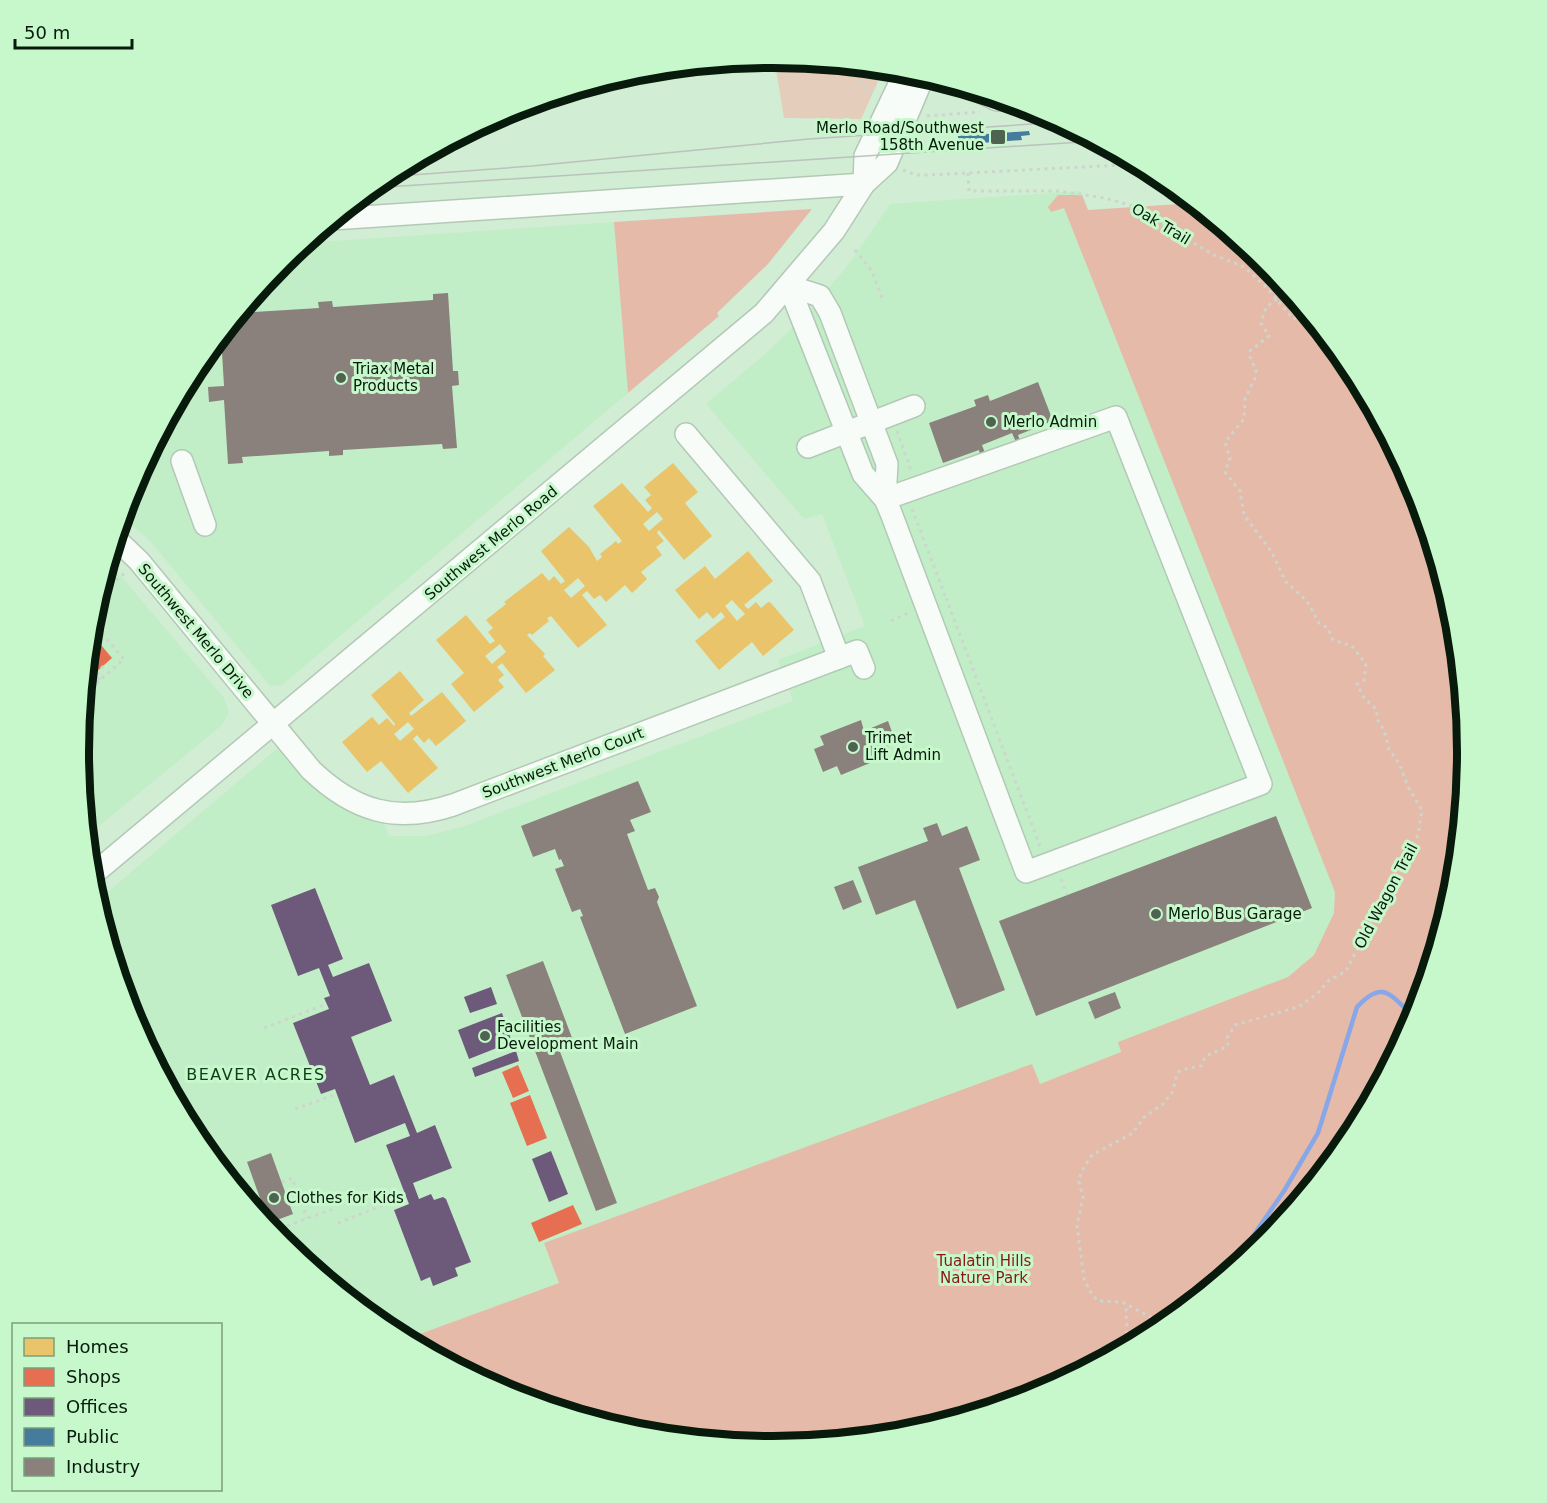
<svg xmlns="http://www.w3.org/2000/svg" width="1547" height="1503" font-family="'DejaVu Sans',sans-serif">
	<style>
		.built { fill: #c2eec7 }
		.green { fill: #e5cdbc }
		.forest { fill: #e6baa8 }
		.homes { fill: #e9c46a; fill-rule: evenodd }
		.shops { fill: #e76f51 }
		.offices { fill: #6d597a }
		.public { fill: #457b9d }
		.industry { fill: #8a817c }
		.lines { fill: none; stroke-linecap: round; stroke-linejoin: round }
		.stream { stroke: #87a7e8; stroke-width: 4.5 }
		.minor-casing { stroke: #b3c9b6; stroke-width: 24 }
		.path { stroke: #cdd5ce; stroke-width: 3; stroke-dasharray: 3 4.5; stroke-linecap: butt }
		.minor { stroke: #f8fcf9; stroke-width: 21 }
		.tram { stroke: #bbc2bb; stroke-width: 1.5 }
		.poi-dot { fill: #4e6451; stroke: #c6f8cb; stroke-width: 2 }
		.labels { text-anchor: middle; stroke-width: 6; stroke-linejoin: round; paint-order: stroke }
		.poi-label { font-size: 15px; fill: #071a0b; stroke: #c6f8cb; text-anchor: start }
		.street-label { font-size: 15px; fill: #071a0b; stroke: #c6f8cb }
		.park-label { font-size: 15px; fill: #8a1613; stroke: #c6f8cb }
		.neighbourhood-label { font-size: 16px; letter-spacing: 1.5px; fill: #0e3d19; stroke: #c6f8cb }
		.rim { fill: none; stroke: #071a0b; stroke-width: 8 }
	</style>
	<rect width="100%" height="100%" fill="#d1edd4"/>
	<g class="built">
		<polygon points="1081,191 1382,982 1047,1105 1032,1065 544,1243 559,1283 406,1339 387,1329 282,1242 196,1137 132,1017 97,901 280,746 382,819 389,836 427,836 465,826 793,701 778,660 865,626 822,514 804,519 706,404 765,354 809,312 852,260 890,204"/>
		<polygon points="614,222 628,393 282,685 270,686 150,541 122,517 132,485 196,365 283,260 304,243"/>
		<polygon points="109,562 224,698 229,712 222,725 87,836 79,751 92,616"/>
	</g>
	<polygon class="green" points="774,57 880,68 877,84 861,119 784,118"/>
	<g class="forest">
		<polygon points="1058,195 1082,195 1088,210 1195,203 1265,261 1351,366 1415,486 1455,616 1468,752 1455,887 1415,1018 1351,1138 1264,1243 1159,1329 1039,1393 909,1433 773,1446 638,1433 507,1393 406,1339 559,1283 544,1243 1032,1064 1040,1084 1121,1052 1118,1042 1288,977 1314,955 1334,913 1335,892 1064,208 1051,212 1048,207"/>
		<polygon points="812,209 768,264 717,313 719,316 628,393 614,222"/>
	</g>
	<g class="homes">
		<path d="M673,463L698,492L685,503L712,536L684,560L659,530L657,533L664,541L656,547L662,555L641,572L647,579L632,593L625,585L606,602L600,595L594,599L587,591L582,595L607,625L578,648L551,616L547,618L549,621L532,635L530,633L527,635L545,654L543,656L555,670L526,693L502,663L497,667L504,675L498,680L504,687L474,712L451,684L464,673L436,640L466,615L490,644L495,641L488,632L493,628L486,620L506,604L504,602L542,573L549,581L554,576L561,584L565,581L541,551L569,527L589,547L597,561L602,557L600,554L616,541L618,544L622,541L593,506L622,483L648,512L652,508L645,500L651,495L644,487ZM657,512L663,519L649,531L643,524ZM578,578L585,586L571,598L564,590ZM500,644L506,652L492,664L485,656Z"/>
		<path d="M748,551L773,581L744,605L748,609L756,602L761,608L768,602L771,603L794,630L763,656L752,642L719,670L695,641L725,617L721,612L713,619L707,612L699,619L675,590L705,566L715,579ZM732,600L745,614L737,621L725,606Z"/>
		<path d="M400,671L424,700L409,713L411,716L442,692L466,721L436,746L429,738L424,743L417,735L413,739L438,768L408,793L381,761L367,772L342,742L372,717L379,725L387,718L394,726L395,724L371,695ZM408,722L414,729L400,741L394,734Z"/>
	</g>
	<g class="shops">
		<polygon points="91,633 112,658 86,681"/>
		<polygon points="518,1065 529,1091 513,1098 502,1072"/>
		<polygon points="530,1095 547,1138 527,1146 510,1103"/>
		<polygon points="573,1205 582,1224 539,1242 531,1223"/>
	</g>
	<g class="offices">
		<polygon points="315,888 343,959 328,965 333,977 369,963 392,1021 351,1037 370,1085 394,1075 417,1133 435,1125 452,1168 413,1183 419,1199 431,1194 434,1200 443,1197 446,1199 471,1262 455,1268 458,1276 433,1286 430,1277 421,1281 394,1210 409,1204 386,1145 410,1136 405,1123 355,1143 335,1089 321,1094 293,1023 329,1009 324,998 330,996 319,968 298,976 271,905"/>
		<polygon points="491,987 497,1004 470,1013 464,997"/>
		<polygon points="502,1013 512,1042 469,1059 458,1030"/>
		<polygon points="516,1051 519,1061 475,1077 472,1068"/>
		<polygon points="551,1151 568,1194 549,1202 532,1159"/>
	</g>
	<polygon class="public" points="1029,131 1030,135 1021,136 1022,140 967,144 967,140 958,141 958,136"/>
	<g class="industry">
		<polygon points="448,293 453,371 458,371 459,385 452,386 457,448 443,449 442,444 343,450 343,455 329,456 329,451 242,457 243,463 228,464 224,400 209,402 208,387 224,386 221,336 239,313 319,308 318,302 332,301 333,307 433,300 433,294"/>
		<polygon points="1038,382 1053,421 1018,435 1020,441 1016,442 1012,433 982,445 985,453 980,455 979,450 943,463 929,423 976,406 974,400 988,395 990,401"/>
		<polygon points="861,720 864,731 888,721 896,743 882,749 884,756 870,763 841,775 837,766 823,772 814,749 824,745 820,736"/>
		<polygon points="638,781 651,812 630,820 635,831 627,834 648,890 655,888 659,897 657,902 697,1006 625,1034 580,917 583,916 580,909 572,912 555,869 564,866 561,859 559,860 555,849 533,857 521,826"/>
		<polygon points="1276,816 1312,908 1036,1016 999,921"/>
		<polygon points="937,823 942,836 967,826 980,860 959,868 1005,990 957,1009 915,900 876,915 858,867 928,841 923,828"/>
		<polygon points="853,880 862,902 843,910 834,887"/>
		<polygon points="543,961 574,1043 559,1049 617,1203 596,1211 506,975"/>
		<polygon points="1115,992 1121,1008 1095,1019 1088,1002"/>
		<polygon points="271,1153 293,1214 269,1223 247,1162"/>
	</g>
	<g class="lines">
		<path class="stream" d="M1251,1254V1239L1284,1191L1318,1133L1357,1007C1384,978 1390,996 1415,1017"/>
		<g class="minor-casing">
			<g id="minor">
				<polyline points="982,93 997,100 1004,99"/>
				<polyline points="864,184 865,156 906,70"/>
				<polyline points="332,219 864,184"/>
				<polyline points="789,286 863,474 885,499 891,513 1026,872 1261,784 1116,417 885,499"/>
				<polyline points="789,286 820,296 830,313 887,464 885,499"/>
				<polyline points="686,434 810,581 839,658"/>
				<polyline points="808,447 914,406"/>
				<polyline points="182,461 205,525"/>
				<path d="M116,539L139,561L311,770C354,811 396,824 453,805L857,651L864,668"/>
				<polyline points="91,876 764,313 834,231 864,184 887,163 924,75"/>
			</g>
		</g>
		<g class="path">
			<polyline points="857,65 864,87 875,94"/>
			<polyline points="927,116 980,112"/>
			<polyline points="915,143 925,142"/>
			<polyline points="903,170 916,175 928,175 1141,164"/>
			<polyline points="968,173 969,191 1058,191 1105,198 1133,206 1212,254 1244,267 1267,288 1293,319 1309,314"/>
			<polyline points="855,250 872,271 882,298"/>
			<polyline points="897,431 911,470"/>
			<polyline points="912,509 946,598"/>
			<polyline points="99,595 126,572"/>
			<polyline points="946,598 1041,849"/>
			<polyline points="891,621 910,612"/>
			<polyline points="100,680 96,675 105,664"/>
			<polyline points="85,693 124,659 92,622"/>
			<polyline points="1061,879 1067,895"/>
			<polyline points="264,1028 326,1004"/>
			<polyline points="295,1109 337,1094"/>
			<polyline points="282,1182 292,1178 307,1218"/>
			<polyline points="338,1223 406,1196"/>
			<polyline points="273,1231 333,1209"/>
			<polyline points="1174,1317 1159,1315 1150,1317 1122,1302 1099,1301 1092,1295 1084,1279 1077,1225 1083,1197 1079,1182 1081,1172 1092,1155 1133,1133 1143,1118 1163,1104 1173,1091 1177,1074 1181,1070 1201,1066 1206,1056 1228,1046 1227,1038 1235,1025 1298,1007 1317,994 1328,981 1346,971 1375,914 1394,887 1406,856 1418,835 1422,810 1408,787 1400,765 1389,749 1384,730 1377,719 1377,710 1364,698 1357,684 1364,680 1366,664 1352,646 1333,640 1328,628 1319,623 1307,601 1286,582 1271,551 1244,515 1240,491 1225,472 1230,458 1225,442 1244,419 1245,399 1255,378 1256,370 1250,357 1250,351 1269,336 1261,323 1266,307 1277,299"/>
			<polyline points="374,1318 375,1315"/>
			<polyline points="1124,1348 1127,1343 1126,1304"/>
			<polyline points="1051,1387 1059,1379 1069,1377"/>
			<polyline points="667,1436 680,1431 703,1439"/>
			<polyline points="775,1446 789,1439 818,1442"/>
		</g>
		<use href="#minor" class="minor"/>
		<g class="tram">
			<polyline points="384,177 532,166 809,139 1061,122"/>
			<polyline points="371,188 1097,141"/>
		</g>
	</g>
	<g class="poi-dot">
		<rect x="990" y="129" width="16" height="16" rx="3"/>
		<circle cx="341" cy="378" r="6"/>
		<circle cx="991" cy="422" r="6"/>
		<circle cx="853" cy="747" r="6"/>
		<circle cx="1156" cy="914" r="6"/>
		<circle cx="485" cy="1036" r="6"/>
		<circle cx="274" cy="1198" r="6"/>
	</g>
	<g class="labels">
		<g class="poi-label">
			<text x="984" y="133" text-anchor="end">Merlo Road/Southwest<tspan x="984" dy="17">158th Avenue</tspan></text>
			<text x="353" y="374">Triax Metal<tspan x="353" dy="17">Products</tspan></text>
			<text x="1003" y="427">Merlo Admin</text>
			<text x="865" y="743">Trimet<tspan x="865" dy="17">Lift Admin</tspan></text>
			<text x="1168" y="919">Merlo Bus Garage</text>
			<text x="497" y="1032">Facilities<tspan x="497" dy="17">Development Main</tspan></text>
			<text x="286" y="1203">Clothes for Kids</text>
		</g>
		<g class="street-label">
			<text transform="translate(1161 224) rotate(31)" y="5">Oak Trail</text>
			<text transform="translate(491 543) rotate(-40)" y="5">Southwest Merlo Road</text>
			<text transform="translate(196 631) rotate(50)" y="5">Southwest Merlo Drive</text>
			<text transform="translate(563 763) rotate(-21)" y="5">Southwest Merlo Court</text>
			<text transform="translate(1386 896) rotate(-62)" y="5">Old Wagon Trail</text>
		</g>
		<g class="park-label">
			<text x="984" y="1266">Tualatin Hills<tspan x="984" dy="17">Nature Park</tspan></text>
		</g>
		<g class="neighbourhood-label">
			<text x="256" y="1080">BEAVER ACRES</text>
		</g>
	</g>
	<path d="M0 0H1547V1503H0ZM89 752a684 684 0 1 1 1368 0a684 684 0 1 1-1368 0Z" fill="#c6f8cb" fill-rule="evenodd"/>
	<path class="rim" d="M89 752a684 684 0 1 1 1368 0a684 684 0 1 1-1368 0Z"/>
	<rect x="12" y="1323" width="210" height="168" fill="#c6f8cb" stroke="#7a9f7e" stroke-width="1.5"/>
	<rect x="24" y="1338" width="30" height="18" fill="#e9c46a" stroke="#7a9f7e" stroke-width="1.5"/>
	<text x="66" y="1353" font-size="18" fill="#071a0b">Homes</text>
	<rect x="24" y="1368" width="30" height="18" fill="#e76f51" stroke="#7a9f7e" stroke-width="1.5"/>
	<text x="66" y="1383" font-size="18" fill="#071a0b">Shops</text>
	<rect x="24" y="1398" width="30" height="18" fill="#6d597a" stroke="#7a9f7e" stroke-width="1.5"/>
	<text x="66" y="1413" font-size="18" fill="#071a0b">Offices</text>
	<rect x="24" y="1428" width="30" height="18" fill="#457b9d" stroke="#7a9f7e" stroke-width="1.5"/>
	<text x="66" y="1443" font-size="18" fill="#071a0b">Public</text>
	<rect x="24" y="1458" width="30" height="18" fill="#8a817c" stroke="#7a9f7e" stroke-width="1.5"/>
	<text x="66" y="1473" font-size="18" fill="#071a0b">Industry</text>
	<path d="M15 39v9h117v-9" fill="none" stroke="#071a0b" stroke-width="3"/>
	<text x="24" y="39" font-size="18" fill="#071a0b" stroke="#c6f8cb" stroke-width="4.5" paint-order="stroke">50 m</text>
</svg>
